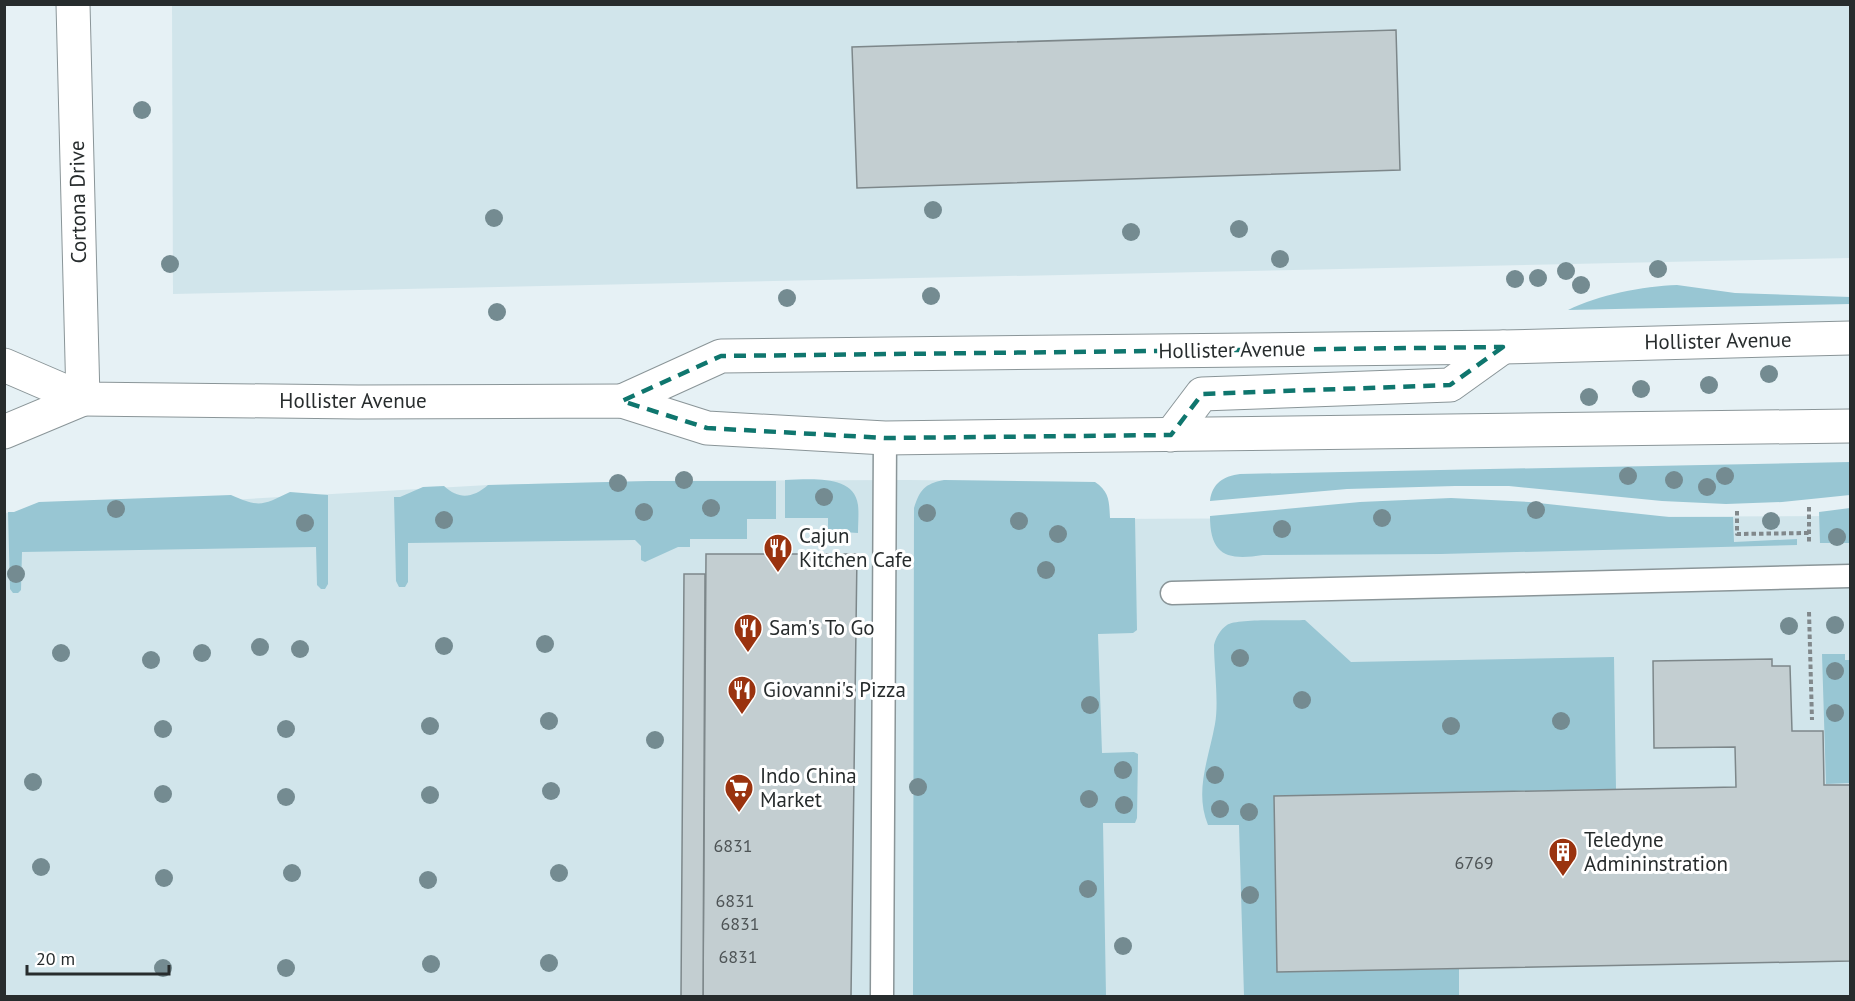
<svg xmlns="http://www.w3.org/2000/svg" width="1855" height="1001" font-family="'PT Sans',sans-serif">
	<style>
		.built { fill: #d1e5eb }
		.green { fill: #98c6d3 }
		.building { fill: #c3ced1; stroke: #7d878a; stroke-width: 1.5 }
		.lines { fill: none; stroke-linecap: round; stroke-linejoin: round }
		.service-casing { stroke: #8a9598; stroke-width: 25 }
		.minor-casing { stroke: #8a9598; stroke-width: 35 }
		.secondary-casing { stroke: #8a9598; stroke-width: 35 }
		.path { stroke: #81888b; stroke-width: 4; stroke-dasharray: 4.5 3; stroke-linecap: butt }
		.service { stroke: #fff; stroke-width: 22 }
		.minor { stroke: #fff; stroke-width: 33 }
		.secondary { stroke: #fff; stroke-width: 33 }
		.tree { fill: #748b91 }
		.marked { fill: none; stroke: #0f766e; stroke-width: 4.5; stroke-dasharray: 12 8; stroke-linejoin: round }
		.labels { text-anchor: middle; stroke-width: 6; stroke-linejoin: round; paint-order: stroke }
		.number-label { font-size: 18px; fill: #4e5456 }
		.street-label { font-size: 21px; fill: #272c2d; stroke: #fff }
		.poi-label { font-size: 21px; fill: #272c2d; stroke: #fff; text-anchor: start }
	</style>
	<rect width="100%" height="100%" fill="#e6f1f5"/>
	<g class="built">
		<polygon points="172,5 1850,5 1850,258 173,294"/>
		<polygon points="908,480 1095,482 1098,519 1850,516 1850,996 5,996 5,513 488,485 649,481"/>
	</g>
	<g class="green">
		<path d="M1677,285L1735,293L1850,297V304L1568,310C1598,295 1643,286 1677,285Z"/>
		<path d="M1850,462V495L1782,502L1726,504L1662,501L1509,486H1455L1347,489L1210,501C1212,483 1224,476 1240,474Z"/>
		<path d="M785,480C807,480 854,473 858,505C859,514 858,524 858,533L828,531V518H785Z"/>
		<path d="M944,480L1095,482C1110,492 1109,502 1110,518H1135L1137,630L1133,633L1098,634L1102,753L1134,752L1138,754L1137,818L1135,823H1103L1106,996H913L914,508C920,490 924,484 944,480Z"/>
		<path d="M649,481H776V519H747V539H690V547H678L645,562L641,560V546L635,540L408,543V582L405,587H399L396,581L394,497H400L423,487L444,486C459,500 473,498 488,485Z"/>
		<path d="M290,492L328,495V584L325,589H321L317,585L316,547L22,552L21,590L18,593H13L10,589L8,512H14L39,502L231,495C260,508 263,505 290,492Z"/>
		<path d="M1451,498L1529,502L1669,517H1733L1734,542L1797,539V545L1441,554L1263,555C1227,561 1210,555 1210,516L1360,502Z"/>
		<polygon points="1850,508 1850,543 1820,543 1819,512"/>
		<path d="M1305,620L1351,662L1614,657L1616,789L1274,796L1277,972L1459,969V996H1244L1239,825H1208C1194,791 1209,758 1215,724C1219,703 1214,667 1214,645C1216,637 1220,630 1227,625C1237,618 1290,621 1305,620Z"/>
		<polygon points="1822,654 1845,654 1845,660 1850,660 1850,783 1826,784"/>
	</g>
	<g class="building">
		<polygon points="1396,30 1400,170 857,188 852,47"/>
		<polygon points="706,554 857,554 851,996 703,996"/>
		<polygon points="684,574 705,574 703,996 681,996"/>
		<polygon points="1772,659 1772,666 1790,666 1792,731 1823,731 1824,785 1850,785 1850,961 1277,972 1274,796 1736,787 1735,747 1654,748 1653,661"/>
	</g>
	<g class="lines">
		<g class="service-casing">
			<g id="service">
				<polyline points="1172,593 1850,576"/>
				<polyline points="882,996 885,438"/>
			</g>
		</g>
		<g class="minor-casing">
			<polyline id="minor" points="73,4 83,399"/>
		</g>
		<g class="secondary-casing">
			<g id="secondary">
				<polyline points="4,365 83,399 358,402 622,401 707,428 885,438 1850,426"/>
				<polyline points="622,401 721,356 1503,347 1850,338"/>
				<polyline points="4,432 83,399"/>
				<polyline points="1171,435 1202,394 1450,385 1503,347"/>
			</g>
		</g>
		<g class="path">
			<polyline points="1809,507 1809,542"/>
			<polyline points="1737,511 1737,534 1809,533"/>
			<polyline points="1809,612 1812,720"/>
		</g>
		<use href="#service" class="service"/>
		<use href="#minor" class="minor"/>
		<use href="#secondary" class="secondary"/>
	</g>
	<g class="tree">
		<circle cx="142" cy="110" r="9"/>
		<circle cx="933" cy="210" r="9"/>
		<circle cx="494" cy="218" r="9"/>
		<circle cx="1239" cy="229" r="9"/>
		<circle cx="1131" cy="232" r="9"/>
		<circle cx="1280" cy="259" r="9"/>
		<circle cx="170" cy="264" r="9"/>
		<circle cx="1658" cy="269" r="9"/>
		<circle cx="1566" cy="271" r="9"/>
		<circle cx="1538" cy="278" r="9"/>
		<circle cx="1515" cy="279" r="9"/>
		<circle cx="1581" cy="285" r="9"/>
		<circle cx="931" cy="296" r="9"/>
		<circle cx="787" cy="298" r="9"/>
		<circle cx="497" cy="312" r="9"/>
		<circle cx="1769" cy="374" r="9"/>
		<circle cx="1709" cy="385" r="9"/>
		<circle cx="1641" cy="389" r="9"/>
		<circle cx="1589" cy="397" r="9"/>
		<circle cx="1628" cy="476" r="9"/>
		<circle cx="1725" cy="476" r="9"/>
		<circle cx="684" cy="480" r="9"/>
		<circle cx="1674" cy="480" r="9"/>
		<circle cx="618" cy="483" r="9"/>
		<circle cx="1707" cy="487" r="9"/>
		<circle cx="824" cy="497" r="9"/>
		<circle cx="711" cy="508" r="9"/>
		<circle cx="116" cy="509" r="9"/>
		<circle cx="1536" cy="510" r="9"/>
		<circle cx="644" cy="512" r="9"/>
		<circle cx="927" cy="513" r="9"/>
		<circle cx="1382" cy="518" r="9"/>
		<circle cx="444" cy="520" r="9"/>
		<circle cx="1019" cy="521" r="9"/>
		<circle cx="1771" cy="521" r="9"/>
		<circle cx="305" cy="523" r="9"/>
		<circle cx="1282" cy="529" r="9"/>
		<circle cx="1058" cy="534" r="9"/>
		<circle cx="1837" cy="537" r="9"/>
		<circle cx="1046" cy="570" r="9"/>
		<circle cx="16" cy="574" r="9"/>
		<circle cx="1835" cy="625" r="9"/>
		<circle cx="1789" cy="626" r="9"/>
		<circle cx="545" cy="644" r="9"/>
		<circle cx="444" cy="646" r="9"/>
		<circle cx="260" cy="647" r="9"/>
		<circle cx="300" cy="649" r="9"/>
		<circle cx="61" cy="653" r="9"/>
		<circle cx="202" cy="653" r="9"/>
		<circle cx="1240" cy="658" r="9"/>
		<circle cx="151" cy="660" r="9"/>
		<circle cx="1835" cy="671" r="9"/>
		<circle cx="1302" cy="700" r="9"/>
		<circle cx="1090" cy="705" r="9"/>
		<circle cx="1835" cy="713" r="9"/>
		<circle cx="549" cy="721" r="9"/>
		<circle cx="1561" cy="721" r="9"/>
		<circle cx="430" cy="726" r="9"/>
		<circle cx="1451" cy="726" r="9"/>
		<circle cx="163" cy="729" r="9"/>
		<circle cx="286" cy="729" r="9"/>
		<circle cx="655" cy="740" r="9"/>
		<circle cx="1123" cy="770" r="9"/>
		<circle cx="1215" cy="775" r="9"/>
		<circle cx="33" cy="782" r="9"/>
		<circle cx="918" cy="787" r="9"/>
		<circle cx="551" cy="791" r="9"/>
		<circle cx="163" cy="794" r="9"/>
		<circle cx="430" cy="795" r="9"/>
		<circle cx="286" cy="797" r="9"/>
		<circle cx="1089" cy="799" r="9"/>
		<circle cx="1124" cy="805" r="9"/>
		<circle cx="1220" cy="809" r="9"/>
		<circle cx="1249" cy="812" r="9"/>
		<circle cx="41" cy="867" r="9"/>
		<circle cx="292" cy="873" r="9"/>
		<circle cx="559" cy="873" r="9"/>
		<circle cx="164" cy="878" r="9"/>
		<circle cx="428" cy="880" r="9"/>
		<circle cx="1088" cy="889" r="9"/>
		<circle cx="1250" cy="895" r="9"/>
		<circle cx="1123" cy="946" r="9"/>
		<circle cx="549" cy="963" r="9"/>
		<circle cx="431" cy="964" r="9"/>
		<circle cx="163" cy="968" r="9"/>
		<circle cx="286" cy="968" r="9"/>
	</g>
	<path class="marked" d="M1503,347L1450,385L1202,394L1171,435L885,438L707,428L622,401L721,356Z"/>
	<defs>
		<g id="restaurant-pin" transform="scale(1.5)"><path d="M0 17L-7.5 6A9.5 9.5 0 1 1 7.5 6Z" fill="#9a330f" stroke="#fff"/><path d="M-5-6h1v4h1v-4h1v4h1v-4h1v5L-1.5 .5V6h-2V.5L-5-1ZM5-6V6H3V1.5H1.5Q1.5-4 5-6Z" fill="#fff"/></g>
		<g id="supermarket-pin" transform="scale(1.5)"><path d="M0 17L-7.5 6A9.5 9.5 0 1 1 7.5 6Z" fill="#9a330f" stroke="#fff"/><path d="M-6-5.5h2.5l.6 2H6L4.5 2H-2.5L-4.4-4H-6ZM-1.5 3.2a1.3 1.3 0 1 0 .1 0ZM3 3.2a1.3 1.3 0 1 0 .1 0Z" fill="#fff"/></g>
		<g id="building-pin" transform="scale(1.5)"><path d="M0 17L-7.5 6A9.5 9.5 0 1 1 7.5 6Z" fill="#9a330f" stroke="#fff"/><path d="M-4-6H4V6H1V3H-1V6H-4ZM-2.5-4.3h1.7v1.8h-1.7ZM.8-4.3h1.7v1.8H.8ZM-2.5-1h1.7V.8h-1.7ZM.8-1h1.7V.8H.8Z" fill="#fff"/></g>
	</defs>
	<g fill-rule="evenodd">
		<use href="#restaurant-pin" x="778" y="548"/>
		<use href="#restaurant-pin" x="748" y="628"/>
		<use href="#restaurant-pin" x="742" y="690"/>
		<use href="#supermarket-pin" x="739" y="788"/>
		<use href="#building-pin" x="1563" y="852"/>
	</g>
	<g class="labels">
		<g class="number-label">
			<text x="733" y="852">6831</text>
			<text x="1474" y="869">6769</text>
			<text x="735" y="907">6831</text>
			<text x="740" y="930">6831</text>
			<text x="738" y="963">6831</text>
		</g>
		<g class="street-label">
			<text transform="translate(78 202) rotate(-91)" y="7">Cortona Drive</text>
			<text transform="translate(1718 341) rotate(-1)" y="7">Hollister Avenue</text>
			<text transform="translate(1232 350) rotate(-1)" y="7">Hollister Avenue</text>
			<text x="353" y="408">Hollister Avenue</text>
		</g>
		<g class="poi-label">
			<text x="799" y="543">Cajun<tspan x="799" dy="24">Kitchen Cafe</tspan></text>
			<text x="769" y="635">Sam's To Go</text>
			<text x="763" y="697">Giovanni's Pizza</text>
			<text x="760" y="783">Indo China<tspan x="760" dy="24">Market</tspan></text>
			<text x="1584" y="847">Teledyne<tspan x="1584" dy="24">Admininstration</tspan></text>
		</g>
	</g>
	<rect width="1855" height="1001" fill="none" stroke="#272c2d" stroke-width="12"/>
	<path d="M27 965v9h142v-9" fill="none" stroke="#272c2d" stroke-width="3"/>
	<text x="36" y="965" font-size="18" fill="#272c2d" stroke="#ffffff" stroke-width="4.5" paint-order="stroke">20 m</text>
</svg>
